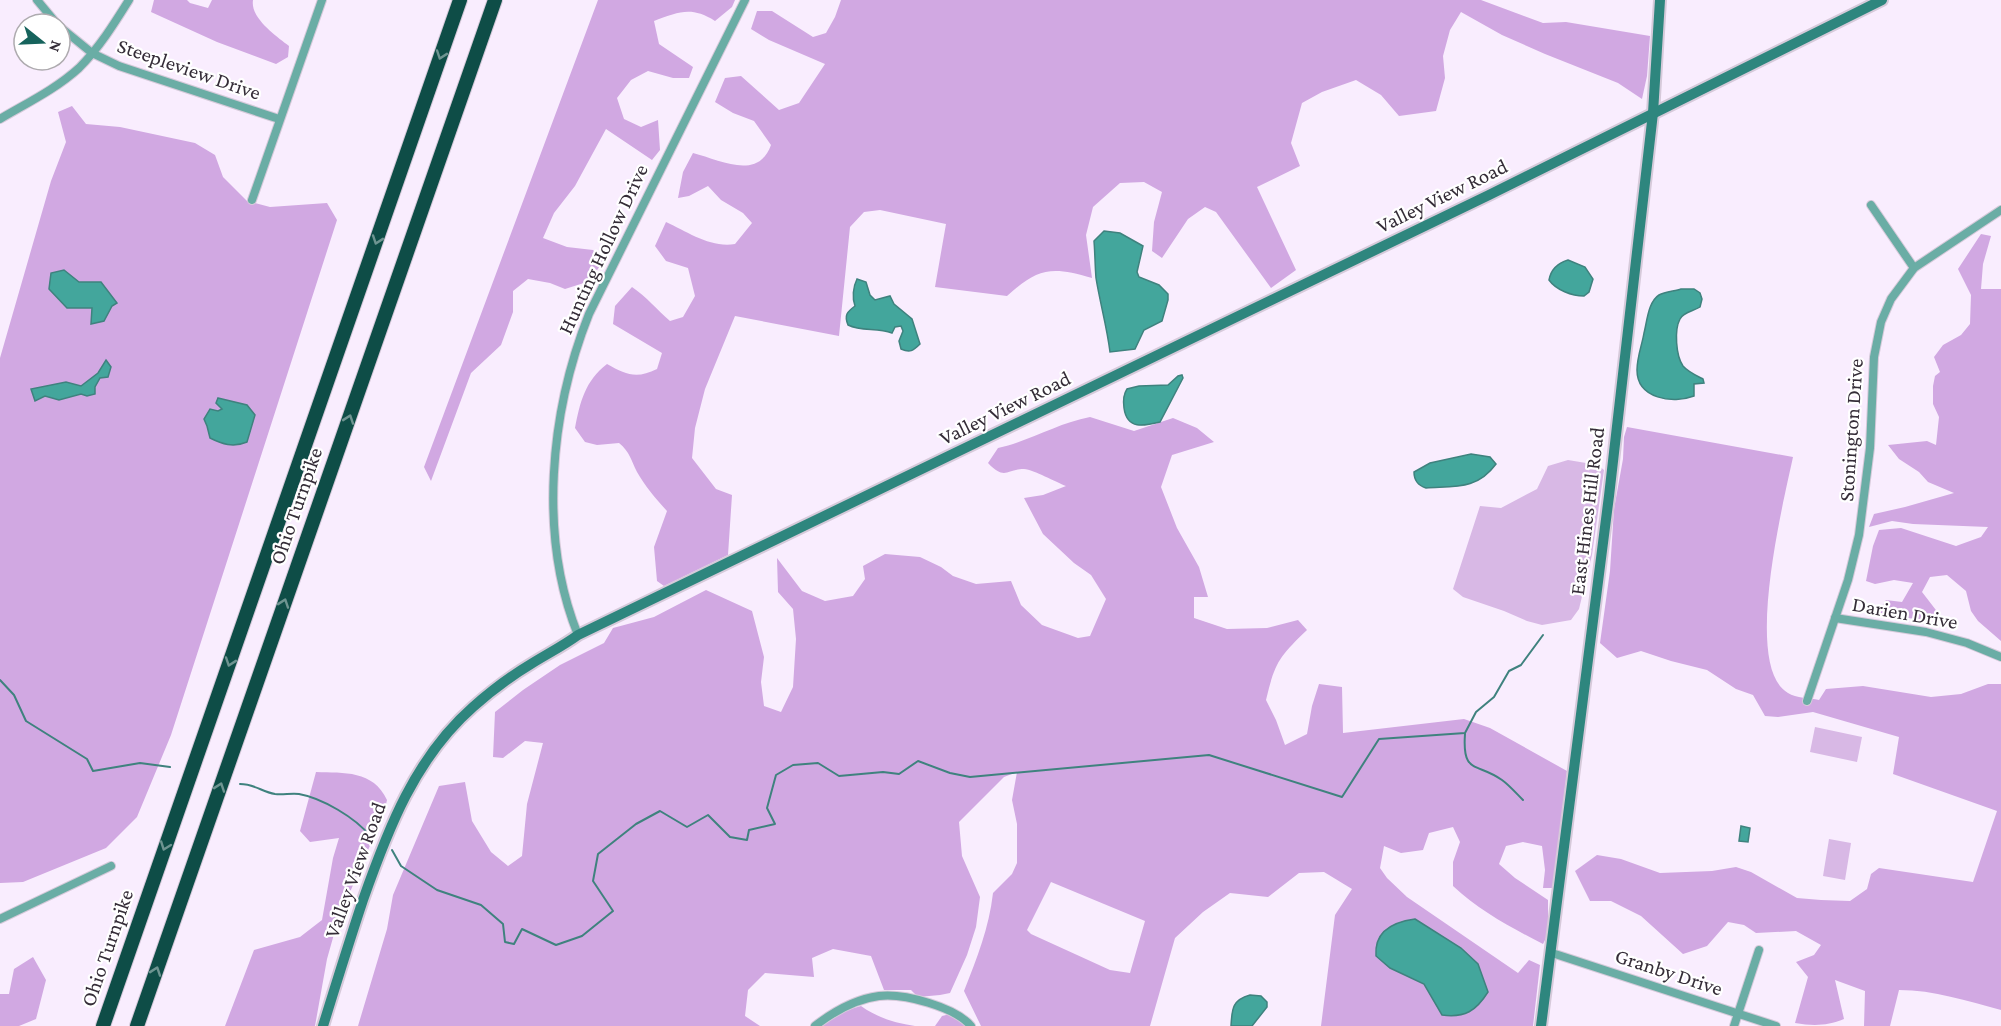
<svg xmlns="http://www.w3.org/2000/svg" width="2001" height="1026" font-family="'Crimson Pro',serif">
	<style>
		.green { fill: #d8b8e5 }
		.forest { fill: #d1a8e2; fill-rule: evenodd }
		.water { fill: #43a69c; stroke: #3f827e; stroke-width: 1.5 }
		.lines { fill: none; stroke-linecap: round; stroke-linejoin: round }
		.stream { stroke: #3f827e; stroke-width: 2 }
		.street-casing { stroke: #d6cada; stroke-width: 10 }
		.secondary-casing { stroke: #d6cada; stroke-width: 14 }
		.highway-casing { stroke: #d6cada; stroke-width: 16 }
		.street { stroke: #6aada5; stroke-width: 8 }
		.secondary { stroke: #2e867e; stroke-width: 10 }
		.highway { stroke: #0e4d47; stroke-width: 14 }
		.oneway { stroke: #6e9491 }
		.labels { text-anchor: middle; stroke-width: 4.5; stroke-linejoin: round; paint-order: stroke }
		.street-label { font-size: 21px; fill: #352d38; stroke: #fff }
	</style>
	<rect width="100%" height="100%" fill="#f9edfe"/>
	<g class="green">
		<polygon points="1568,460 1598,465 1604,470 1592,555 1579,609 1571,620 1542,625 1527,621 1504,611 1463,597 1453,589 1480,506 1501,508 1537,489 1548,466"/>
		<polygon points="1815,727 1862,737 1857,762 1810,752"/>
		<polygon points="1829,839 1851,843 1845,880 1823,876"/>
	</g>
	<g class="forest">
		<path d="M154,0H187L190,3L208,8L212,0H253C250,18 276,36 289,46L288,57L276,64L217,42L151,12Z"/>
		<path d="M598,0H735L732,7L715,21C691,6 679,12 654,21L659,44L693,67L689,78H673L648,71L631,80L617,98L624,119L641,127L658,120L660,150L652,160L606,129L575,186L554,213L543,238L567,247L593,250L603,261L590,281L565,289L550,283L528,279L513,291V312L501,345L471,373L431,481L424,467Z"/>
		<path d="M841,0H1481L1543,23L1566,22L1650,36L1647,76L1642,99L1618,83L1545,54L1502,35L1461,12L1450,30L1443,56L1445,78L1436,111L1399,116L1381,95L1356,80L1322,92L1302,103L1291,143L1300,166L1257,187L1296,270L1271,288L1216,212L1205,207L1188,219L1162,258L1152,251L1154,222L1162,192L1144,182L1120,183L1093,207L1086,235L1092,278C1051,266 1038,268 1007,296L935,287L946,224L880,210L864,212L850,227L839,336L735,316L705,389L695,428L692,458L716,489L732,495L728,555L664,586L657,581L654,547L667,511C656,499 645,486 637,472C631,460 630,452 619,443L597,445L585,442L575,428C580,402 585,381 607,364C626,375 637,379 657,369L662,353L613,324L615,306L632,287C647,297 657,310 670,321L683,317L695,296L688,268L666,261L655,246L666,222C688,232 710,248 735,244L752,223L743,213L721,200L708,186L689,196L678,198L683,172L693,153C720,160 758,181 771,145L754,121L733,113L715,102L725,78L741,76L779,110L799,103L825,64L769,40L751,29L757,11H772L813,37L826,33L835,17Z"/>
		<polygon points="72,106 86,124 120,127 195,143 215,155 223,177 247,201 270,207 327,203 337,220 171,735 137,817 106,848 23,882 0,883 0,358 51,181 66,142 58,112"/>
		<polygon points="1981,234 1991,236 1983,264 1981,289 2001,289 2001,641 1978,621 1971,611 1966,591 1947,575 1930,577 1922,592 1939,614 1935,620 1875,616 1886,600 1902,602 1913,583 1894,580 1875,584 1866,581 1873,546 1879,530 1901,528 1956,546 1981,537 1988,527 1913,524 1892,521 1869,527 1874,514 1905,507 1954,493 1928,482 1919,472 1899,459 1888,445 1927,441 1936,445 1939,417 1933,404 1933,386 1935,376 1940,372 1934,357 1943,345 1961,335 1970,324 1971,295 1958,269"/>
		<path d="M1090,417L1134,431L1173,418L1197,428L1214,442L1172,455L1161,487L1177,528L1199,567L1208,597H1194V618L1227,629L1267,628L1298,620L1307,630C1279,657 1275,662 1266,700L1276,720L1285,745L1307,734L1312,706L1319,684L1342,687L1343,733L1464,719L1490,728L1567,771L1553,888H1543L1545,870L1542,846L1523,842L1506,846L1499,864L1515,878L1548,900V934L1543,944C1510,927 1480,911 1453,886V862L1460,842L1453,827L1429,833L1423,850L1401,853L1384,846L1380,868L1387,878L1407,897L1518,973L1529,960L1540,965L1533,1026H1321L1335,915L1352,889L1324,872L1299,873L1268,897L1230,893L1203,912L1175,938L1150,1026H981L964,991C977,958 989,928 993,893L1012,874L1017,863V824L1012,800L1017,772L1004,777L959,822L962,856L980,897L976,927L967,955L950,993L940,995L918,997L911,990H884L871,956L833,949L812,958L814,977L765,973L748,990L745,1016L760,1026H358L387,929L393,895L439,786L465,782L472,821L491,852L508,866L522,856L527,804L543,743L525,741L503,758L493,757L495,712L523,690L560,665L604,643L613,628L654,617L706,590L752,611L764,657L761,682L764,706L781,712L793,687L796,639L793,609L778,592L777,558L802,591L825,601L853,596L865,579L863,566L885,554L920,557L941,567L953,576L976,584L1011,581L1021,605L1042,625L1078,638L1090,636L1106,599L1091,575L1074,563L1043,534L1024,498L1043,495L1066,486C1056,482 1034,470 1024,469C1007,469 1005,481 988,463L998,448C1030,441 1058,423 1090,417ZM1051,882L1145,921L1130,973L1110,970L1031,934L1027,930Z"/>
		<path d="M1627,427L1793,457C1784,500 1742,667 1788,693C1796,698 1810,698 1819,700L1826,689L1863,686L1931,697L1961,694L1988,684H2001V1010C1967,1001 1934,990 1899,990L1890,1026H1864L1865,991L1835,980L1844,1019C1827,1026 1813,1026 1795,1023L1808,977L1796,962L1814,955L1821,945L1796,931L1756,933L1744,925L1728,922L1707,946L1683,954L1641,916L1611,901H1590L1575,871L1597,855L1621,859L1660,873L1712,871L1736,867L1751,872L1797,898L1821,900L1850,901L1867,889L1871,874L1879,868L1973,882L1997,811L1893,774L1899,737L1813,712L1778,717L1765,716L1753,695L1736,689L1707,670L1671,661L1641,651L1617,658L1600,643L1610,571L1614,509L1623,459L1624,437Z"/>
		<path d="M316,772C344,773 373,770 387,800L384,813L338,920L327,959L315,1026H225L254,950L300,937L322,920L333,858L339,838L310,842L300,831Z"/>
		<polygon points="33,957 46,980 36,1019 19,1026 0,1026 0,994 9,994 14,969"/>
		<path d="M861,1006C878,1018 895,1023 915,1026H820C833,1017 845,1010 861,1006Z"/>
		<polygon points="950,1014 967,1026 935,1026 942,1016"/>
	</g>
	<g class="water">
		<path d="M1104,231L1120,233L1143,246L1137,272L1139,277L1159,285L1168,294V300L1162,321L1144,330L1135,349L1110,352C1107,327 1100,303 1096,278C1095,266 1095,253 1094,241Z"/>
		<path d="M1568,260L1585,267L1593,279L1589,292L1584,296C1572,296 1556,290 1549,280C1551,269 1558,263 1568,260Z"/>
		<polygon points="64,270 79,282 101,282 117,303 112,306 104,321 91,324 92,308 67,308 49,289 51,273"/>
		<path d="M857,279L866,282L870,295L875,300L890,296L894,304L912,319L920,344C913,351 910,353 901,349L899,341L903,331L901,326L895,327L892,333C877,327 862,332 848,325C844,315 847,312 855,306C852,298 853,287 857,279Z"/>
		<path d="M1681,289H1694L1700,293L1702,299L1700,307C1694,311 1683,312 1680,319C1674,330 1676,356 1683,366C1688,372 1697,376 1703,379L1704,383L1694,384V396C1673,404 1637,399 1637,370C1637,357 1642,345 1644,333C1647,322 1648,302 1659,295C1665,292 1675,291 1681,289Z"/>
		<polygon points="106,360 111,367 108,377 100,378 95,387 95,394 87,396 81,394 59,400 45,396 35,401 31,389 66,382 81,386 98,373"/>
		<path d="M1182,375L1183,378L1160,422C1144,426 1127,430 1124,408C1123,401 1123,395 1127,389L1139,386L1168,385L1178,376Z"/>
		<path d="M218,398L247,405L255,415L247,442C233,448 222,444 210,438L207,426L204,419L210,409L218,411L222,409L216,403Z"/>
		<path d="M1471,454L1490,457L1496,464C1477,490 1455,486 1426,488C1417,485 1414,480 1414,472L1430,463Z"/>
		<polygon points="1741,826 1750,828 1748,842 1739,841"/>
		<path d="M1415,919L1461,948L1478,964L1488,992C1476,1011 1465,1018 1442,1015L1424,984L1390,968L1376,956C1374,931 1393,922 1415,919Z"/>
		<path d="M1250,995L1261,996L1267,1002V1007L1252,1026H1231C1232,1009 1232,1000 1250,995Z"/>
	</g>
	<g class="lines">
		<g class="stream">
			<polyline points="0,680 14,695 26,721 87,759 93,771 140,763 170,767"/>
			<path d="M1465,734C1462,775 1477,762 1502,780C1509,785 1516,793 1523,800"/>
			<path d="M240,784C255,784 262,792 275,794C283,795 291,793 299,794C322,798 356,818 370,836"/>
			<polyline points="392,850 401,866 437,890 481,905 503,924 505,942 514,944 522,929 556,945 582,936 613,911 593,881 598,854 636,824 660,811 687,827 708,815 730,837 747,840 749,830 775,824 767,808 776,775 793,765 818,763 839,776 883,772 899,774 918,761 950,773 970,777 1209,755 1342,797 1379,739 1465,733 1476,712 1494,697 1509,671 1521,665 1543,635"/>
		</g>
		<g class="street-casing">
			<g id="street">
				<polyline points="37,0 57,24"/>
				<polyline points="60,27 92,53 119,66 279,119"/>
				<path d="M0,119C27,103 56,89 79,68C99,48 114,24 129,0"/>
				<polyline points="252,200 322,0"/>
				<polyline points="1871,205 1914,268"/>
				<polyline points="1835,618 1926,632 1967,643 2001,657"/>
				<path d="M578,635C538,536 550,412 589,314L745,0"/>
				<polyline points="1807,701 1848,580 1859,535 1870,448 1874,357 1881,322 1891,299 1914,268 2001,210"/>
				<polyline points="0,919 111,866"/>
				<polyline points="1552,953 1776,1026"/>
				<path d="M815,1026C833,1012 856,999 879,996C904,993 955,1007 971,1026"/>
				<polyline points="1734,1026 1759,950"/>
			</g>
		</g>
		<g class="secondary-casing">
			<g id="secondary">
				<path d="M323,1026C336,984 349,942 363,900C388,829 415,758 473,707C491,691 511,676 531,664C547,654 563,646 578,635L1489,195L1882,0"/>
				<polyline points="1541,1026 1609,496 1653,113 1660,0"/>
			</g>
		</g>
		<g class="highway-casing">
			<g id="highway">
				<polyline points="103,1026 460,0"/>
				<polyline points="137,1026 495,0"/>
			</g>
		</g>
		<use href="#street" class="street"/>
		<use href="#secondary" class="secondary"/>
		<use href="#highway" class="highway"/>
	</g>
	<defs><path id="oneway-chevron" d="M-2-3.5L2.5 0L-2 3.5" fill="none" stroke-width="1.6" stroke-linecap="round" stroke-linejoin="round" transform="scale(1.5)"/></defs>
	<g class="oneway">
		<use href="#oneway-chevron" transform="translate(441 55) rotate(109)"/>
		<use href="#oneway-chevron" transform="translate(377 240) rotate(109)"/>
		<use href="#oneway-chevron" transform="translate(349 419) rotate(-71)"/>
		<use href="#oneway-chevron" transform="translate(284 603) rotate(-71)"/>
		<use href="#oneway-chevron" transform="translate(230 662) rotate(109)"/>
		<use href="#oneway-chevron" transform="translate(220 787) rotate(-71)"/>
		<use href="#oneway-chevron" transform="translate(165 846) rotate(110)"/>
		<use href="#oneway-chevron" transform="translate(156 971) rotate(-71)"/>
	</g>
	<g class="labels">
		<g class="street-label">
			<text transform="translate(189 69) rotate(19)" y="7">Steepleview Drive</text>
			<text transform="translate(1442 196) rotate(-26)" y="7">Valley View Road</text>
			<text transform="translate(603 249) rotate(-65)" y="7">Hunting Hollow Drive</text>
			<text transform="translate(1005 408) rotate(-26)" y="7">Valley View Road</text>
			<text transform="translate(1851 430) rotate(-86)" y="7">Stonington Drive</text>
			<text transform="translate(296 506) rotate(-71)" y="7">Ohio Turnpike</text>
			<text transform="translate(1587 511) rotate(-83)" y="7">East Hines Hill Road</text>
			<text transform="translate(1905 613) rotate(10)" y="7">Darien Drive</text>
			<text transform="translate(355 870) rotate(-70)" y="7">Valley View Road</text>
			<text transform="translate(107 948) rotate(-71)" y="7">Ohio Turnpike</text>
			<text transform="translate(1669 972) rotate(18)" y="7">Granby Drive</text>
		</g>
	</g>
	<g transform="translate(42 42) rotate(108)"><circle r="28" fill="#ffffff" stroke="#aeabaf" stroke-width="1.5"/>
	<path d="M0-4.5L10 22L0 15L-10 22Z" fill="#16635c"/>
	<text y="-9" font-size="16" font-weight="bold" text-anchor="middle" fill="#352d38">N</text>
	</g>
</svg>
